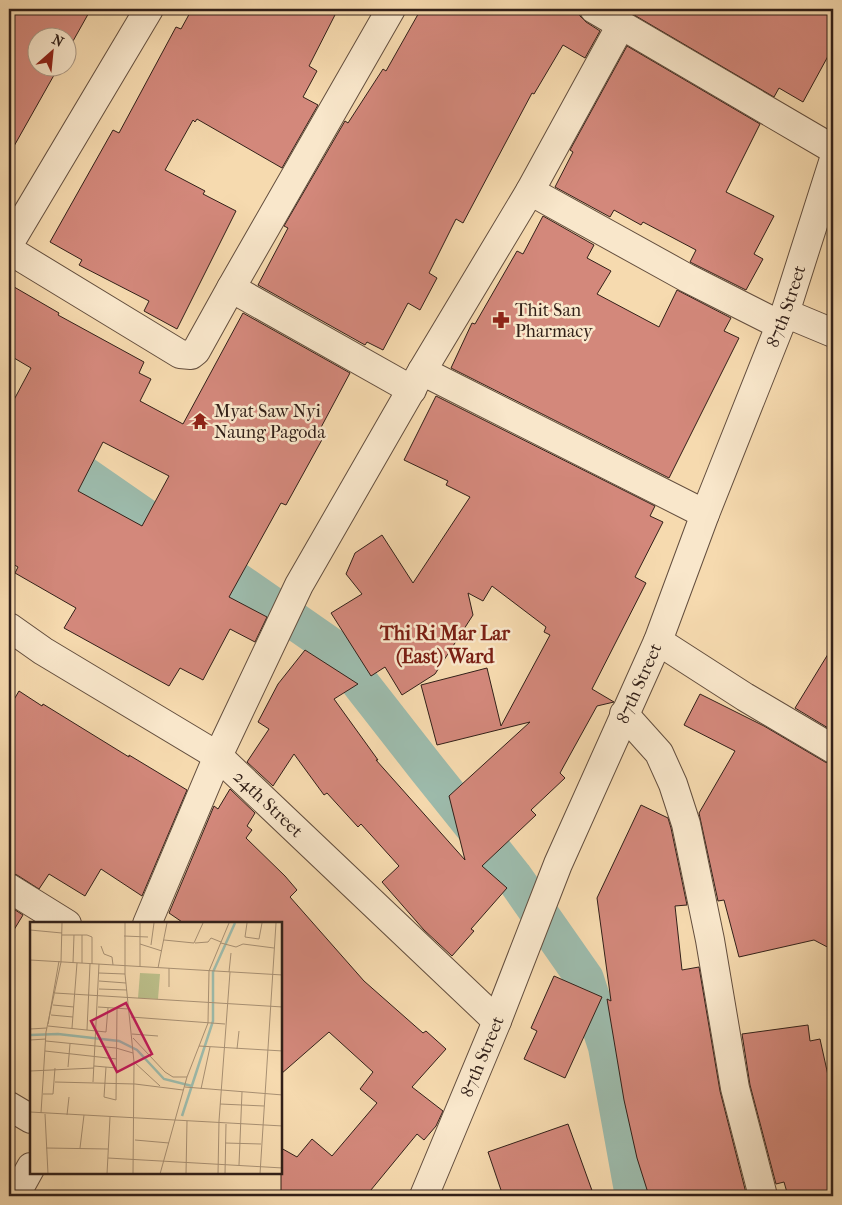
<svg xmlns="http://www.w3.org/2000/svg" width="842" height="1205" font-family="'IM FELL French Canon',serif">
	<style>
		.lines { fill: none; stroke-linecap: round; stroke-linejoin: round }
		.canal { stroke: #9dbbac; stroke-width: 38 }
		.building { fill: #d3887b; stroke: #322019; fill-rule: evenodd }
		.minor-casing { stroke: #634e3e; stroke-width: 30 }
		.minor { stroke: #f9e7cb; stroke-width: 28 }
		.labels { text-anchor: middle; stroke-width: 5; stroke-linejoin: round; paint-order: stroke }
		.street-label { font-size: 18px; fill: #322019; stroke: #f9e7cb }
		.poi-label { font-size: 18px; fill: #322019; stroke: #f9e7cb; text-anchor: start }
		.quarter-label { font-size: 20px; font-weight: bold; fill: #7a1f14; stroke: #f9e7cb }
		.inset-river { fill: none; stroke: #9dbbac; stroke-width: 2.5 }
		.inset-road { fill: none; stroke: #a89073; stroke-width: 1 }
		.view { fill: #c2185b; fill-opacity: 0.15; stroke: #c2185b; stroke-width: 2.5 }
		.inset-edge { fill: none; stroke: #322019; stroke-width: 2.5 }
	</style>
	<rect width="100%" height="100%" fill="#f6daaf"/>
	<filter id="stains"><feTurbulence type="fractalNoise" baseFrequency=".004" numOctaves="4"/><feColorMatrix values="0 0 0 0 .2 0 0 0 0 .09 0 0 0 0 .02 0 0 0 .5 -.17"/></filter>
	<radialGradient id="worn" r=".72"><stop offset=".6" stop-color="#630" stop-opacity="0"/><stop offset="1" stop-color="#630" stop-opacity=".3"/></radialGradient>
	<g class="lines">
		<polyline class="canal" points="9,423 332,647 425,766 513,876 585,979 607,1047 634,1196"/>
	</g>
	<g class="building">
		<polygon points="9,9 91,9 68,50 68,38 38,38 38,68 58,68 9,155"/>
		<polygon points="192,9 338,9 309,66 317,71 303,97 318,105 282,168 197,119 195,122 193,120 165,170 205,191 203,194 236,211 177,329 144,311 149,301 79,265 82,260 50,242 113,130 119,133 176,27 181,29"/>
		<polygon points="421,9 578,9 580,16 586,22 600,31 585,58 563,45 534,94 532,93 463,223 456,219 429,273 437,278 420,310 408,303 383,350 367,342 365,345 258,285 288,228 284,226 345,121 348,123 383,69 386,71"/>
		<polygon points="624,9 833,9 833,47 803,102 779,88 774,97"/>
		<polygon points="627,46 760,124 726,192 774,216 754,254 763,259 746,290 690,262 696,250 643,222 641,225 614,210 610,217 555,187 573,152 570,150"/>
		<polygon points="543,216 594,245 587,258 611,271 597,294 659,327 677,290 731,318 724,331 739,338 669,478 451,368 472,323 475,324 517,251 523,254"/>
		<path d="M9,284L59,313L58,315L144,362L139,373L151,379L140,401L183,424L243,313L350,373L318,433L324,436L286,505L281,503L229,597L267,617L255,642L230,629L203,680L180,668L169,686L64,628L76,608L15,573L18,567L9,562V409L31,368L9,355ZM103,442L169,476L142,526L78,491Z"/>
		<polygon points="436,396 655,506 650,516 663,522 635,577 646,583 592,689 614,702 597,706 560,773 565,778 531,810 536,815 482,866 507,888 471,929 474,931 452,956 424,930 382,882 399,866 361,824 358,827 327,793 324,795 294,754 273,786 247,762 269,729 258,722 278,684 305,650 358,684 334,699 378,760 376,760 465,860 449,796 530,722 437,745 421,685 487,668 501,726 550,635 544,632 546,627 492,586 483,601 468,593 473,615 435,674 402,695 385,667 371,676 331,613 362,594 346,574 355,553 382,535 413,583 470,497 446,485 448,481 404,460"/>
		<polygon points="833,646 833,731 795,708"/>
		<polygon points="19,691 42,706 43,704 129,757 129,755 187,790 142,896 101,869 85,896 49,874 39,889 17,875 9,872 9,708"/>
		<polygon points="700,694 764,726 825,762 833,765 833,950 814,940 739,957 724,900 718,901 699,813 735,751 684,725"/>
		<polygon points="230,789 255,813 247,826 252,830 246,838 285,876 297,890 290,897 364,981 423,1033 426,1031 446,1049 412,1087 443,1111 436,1126 424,1140 417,1134 366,1196 281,1196 281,1148 297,1157 312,1139 332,1156 377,1103 360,1089 373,1072 329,1032 281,1074 281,924 185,924 169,913 214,806 218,809"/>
		<polygon points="641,805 668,818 671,828 687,905 675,906 682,970 699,967 720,1091 746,1193 732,1196 649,1196 637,1158 624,1100 607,999 611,1001 597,898"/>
		<polygon points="9,906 23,915 9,938"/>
		<polygon points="554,976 602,997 565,1078 524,1059 537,1031 531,1028"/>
		<polygon points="808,1025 810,1041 820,1039 833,1098 833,1196 788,1196 784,1182 776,1184 750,1085 742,1034"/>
		<polygon points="568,1124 594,1196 503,1196 488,1152"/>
	</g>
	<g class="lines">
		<g class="minor-casing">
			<g id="minor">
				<polyline points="594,9 833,149"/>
				<polyline points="530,191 687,278 780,325"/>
				<polyline points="9,244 149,9"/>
				<polyline points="9,250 180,354 191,355 196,351 231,288 391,9"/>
				<polyline points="231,288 412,390"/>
				<polyline points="785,313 833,333"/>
				<polyline points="422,371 705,514"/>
				<path id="s1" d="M9,627L43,651L218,756L497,1021"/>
				<polyline points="658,641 745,697 833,749"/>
				<polyline points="624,714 659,753 673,784 686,824 710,940 735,1088 763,1196"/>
				<polyline points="9,888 67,924"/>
				<polyline points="147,924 218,756 299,585 422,371 530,191 621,25"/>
				<polyline points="9,1106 31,1119"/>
				<polyline points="15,1196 31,1167"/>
				<path id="s2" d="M424,1196L497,1021L558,864L658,641L705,514L785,313L833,162"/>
			</g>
		</g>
		<use href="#minor" class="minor"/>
	</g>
	<defs>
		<g id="pharmacy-bare" transform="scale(1.35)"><path d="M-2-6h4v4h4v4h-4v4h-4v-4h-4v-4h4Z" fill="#8f2418" stroke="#f9e7cb" stroke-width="2.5" paint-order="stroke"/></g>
		<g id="temple-bare" transform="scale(1.35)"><path d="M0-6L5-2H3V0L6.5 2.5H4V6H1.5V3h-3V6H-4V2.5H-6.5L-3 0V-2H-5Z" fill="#8f2418" stroke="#f9e7cb" stroke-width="2.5" paint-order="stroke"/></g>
	</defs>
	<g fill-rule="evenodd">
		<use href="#pharmacy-bare" x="501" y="320"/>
		<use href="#temple-bare" x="200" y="421"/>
	</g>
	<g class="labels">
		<g class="street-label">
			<text dy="6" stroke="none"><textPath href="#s2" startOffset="961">87th Street</textPath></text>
			<text dy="6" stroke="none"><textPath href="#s2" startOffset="556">87th Street</textPath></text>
			<text dy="6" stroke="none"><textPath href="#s1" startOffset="315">24th Street</textPath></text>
			<text dy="6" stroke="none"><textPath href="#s2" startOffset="151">87th Street</textPath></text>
		</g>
		<g class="poi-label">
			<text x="515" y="316">Thit San<tspan x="515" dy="21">Pharmacy</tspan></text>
			<text x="214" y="417">Myat Saw Nyi<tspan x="214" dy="21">Naung Pagoda</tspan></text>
		</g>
		<g class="quarter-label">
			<text x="445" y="640">Thi Ri Mar Lar<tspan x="445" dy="23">(East) Ward</tspan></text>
		</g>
	</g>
	<g transform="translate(30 922)">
		<rect width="252" height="252" fill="#f6daaf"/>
		<path d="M110,51L130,52L128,77L108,76Z" fill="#bcc08b"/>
		<path class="inset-river" d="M0,113L28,112L89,119L107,128L134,157L162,164M152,194L183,99V50L205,1"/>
		<path class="inset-road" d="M95,1V52L104,140L103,252M110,1V45M217,1L215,15L229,17L232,1M0,8L32,11M32,13H52M94,14L118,15M134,18L164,21L173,1M165,21L178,20L181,16L191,20M191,21L206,25L213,22L244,26M110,22L132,29M121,23L124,1M71,24L74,32L82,35L83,43M0,38L253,53M43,41L44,13M52,41V13H57L62,15V42M128,46L137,1M139,46V65M199,50L201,31M69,51L95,52M69,59L96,61M69,67L97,68M25,71L253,85M23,83L44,85M68,85L99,87M21,93L43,95M101,95L195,102M18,102L29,39M18,104L76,110L78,86M42,106L47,41M0,107L17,106M57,108L60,42M102,112L128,114M103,116L135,150L143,155H157M0,118L16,117M16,119L86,126L103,131M169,124L253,129M207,127L209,109M15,129L87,137M104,140L130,164M64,144L87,146M38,145L40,122M76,145L74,175L86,178L87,87M0,149L64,146M25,160L105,162L153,168M63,160L69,42M155,165L253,173M171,167L180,125M13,172H23L25,146M190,182L234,184M0,190L253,204M11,191L16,110L31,40L32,1M15,192L18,252M37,193L39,175M189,199L200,50M105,218L139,221M195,221L231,222M16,226L78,227M50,226L54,193M78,236L253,246M209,243L212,170M77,252L80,195M130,252L157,155L178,101L179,49L199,1M156,252L157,199M188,252L189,199M195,252L196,202M230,252L246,1"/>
		<path class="view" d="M96,81L122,132L87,150L61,99Z"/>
		<rect width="252" height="252" class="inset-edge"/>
	</g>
	<rect width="842" height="1205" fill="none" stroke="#f6daaf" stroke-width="30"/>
	<rect x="10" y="10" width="822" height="1185" fill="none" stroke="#322019" stroke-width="2.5"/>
	<rect x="15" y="15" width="812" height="1175" fill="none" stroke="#322019"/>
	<g transform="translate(52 52) rotate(27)"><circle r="24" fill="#f9e7cb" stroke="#a99784"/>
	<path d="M0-4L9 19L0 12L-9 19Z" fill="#8f2418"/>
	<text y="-8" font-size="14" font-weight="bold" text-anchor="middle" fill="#322019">N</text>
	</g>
	<rect width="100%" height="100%" filter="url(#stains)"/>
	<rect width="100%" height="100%" fill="url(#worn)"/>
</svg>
